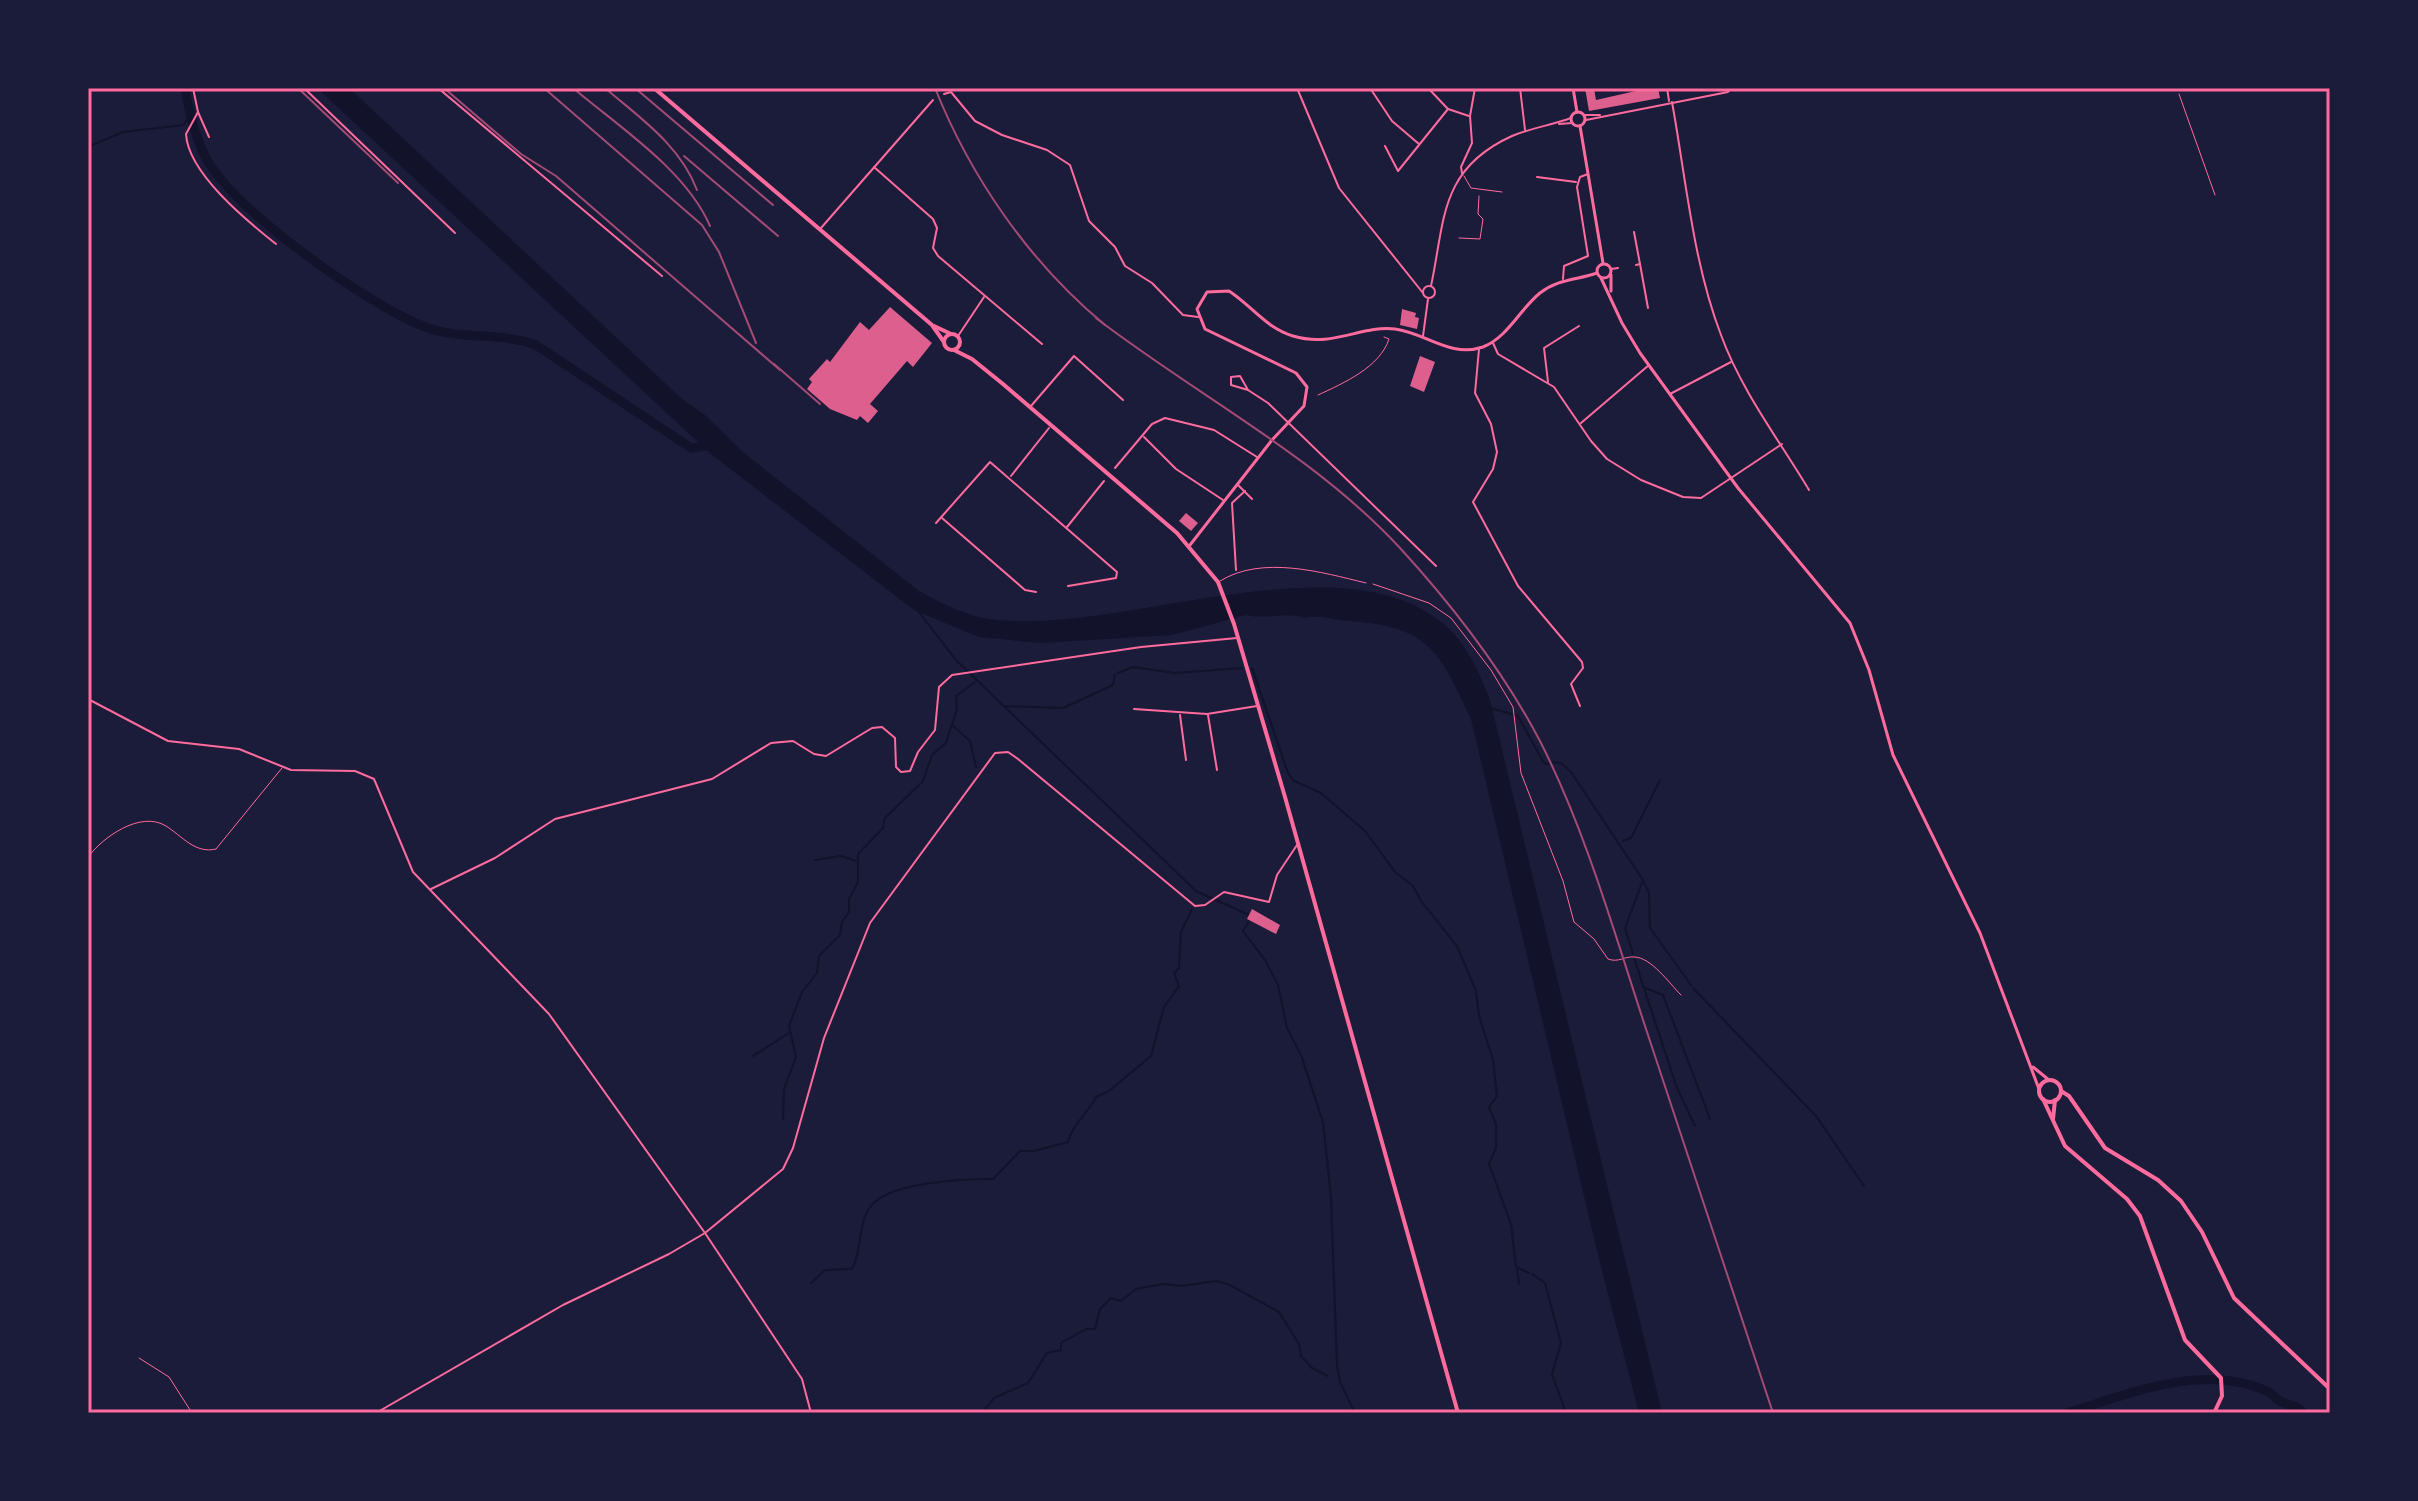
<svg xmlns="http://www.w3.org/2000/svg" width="2418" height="1501" font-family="'Open Sans',sans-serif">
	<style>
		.water { fill: #12122b }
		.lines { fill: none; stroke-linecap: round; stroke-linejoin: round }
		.stream { stroke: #12122b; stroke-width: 2 }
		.river { stroke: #12122b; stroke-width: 9 }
		.building { fill: #dd5f8e }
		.path { stroke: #ff6b9d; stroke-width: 1 }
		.service { stroke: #ff6b9d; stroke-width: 1 }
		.minor { stroke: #ff6b9d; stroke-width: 2 }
		.tertiary { stroke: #ff6b9d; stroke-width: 3 }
		.secondary { stroke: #ff6b9d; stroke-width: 3 }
		.primary { stroke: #ff6b9d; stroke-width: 4 }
		.rail { stroke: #a44b75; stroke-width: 2 }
		.neatline { fill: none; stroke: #ff6b9d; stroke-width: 3 }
	</style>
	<rect width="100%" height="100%" fill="#1b1b3a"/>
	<path class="water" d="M317,88H349L682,399L706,416L744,453L919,591C943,604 969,618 997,620C1120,633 1327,544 1433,616C1464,637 1477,667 1490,700L1662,1413H1639L1598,1255L1471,719C1440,651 1428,626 1349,621C1335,620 1318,614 1305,618C1286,611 1265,620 1246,615L1172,635L1040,643L979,637L914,610L711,454Z"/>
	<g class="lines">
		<g class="stream">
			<polyline points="88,147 123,132 183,125 191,114"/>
			<polyline points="918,611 956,660 1196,891 1249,915"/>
			<polyline points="1252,668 1288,773 1294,781 1321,793 1365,831 1395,872 1413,886 1421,901 1457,946 1476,991 1479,1016 1493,1060 1497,1096 1489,1107 1496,1124 1496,1148 1489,1164 1511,1224 1516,1267 1529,1273"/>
			<polyline points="1118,673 1133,667 1175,673 1242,668"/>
			<polyline points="1004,706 1063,708 1113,685 1115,674"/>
			<polyline points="1491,708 1518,716 1544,763 1548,764"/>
			<polyline points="952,725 970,741 976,767"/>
			<polyline points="1552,762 1561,763 1571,772 1643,880 1649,893 1650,928 1691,985"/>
			<polyline points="1623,841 1631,838 1660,780"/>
			<polyline points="815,860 841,856 856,861"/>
			<polyline points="1250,919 1243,931 1265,960 1278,985 1287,1028 1301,1055 1323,1122 1331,1197 1337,1365 1340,1382 1355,1413"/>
			<polyline points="1633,954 1625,928 1643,880"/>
			<polyline points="1634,958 1677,1088 1695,1126"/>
			<polyline points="1643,987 1663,995 1710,1119"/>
			<polyline points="1693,988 1816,1116 1864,1186"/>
			<polyline points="753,1056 789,1033"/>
			<polyline points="783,1119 784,1089 796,1057 789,1026 802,992 817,973 819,956 840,935 842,922 849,912 849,899 858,882 858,854 883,828 885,818 923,781 932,755 946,743 957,709 956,696 975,682"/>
			<polyline points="1517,1269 1519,1284"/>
			<polyline points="1532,1274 1545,1283 1561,1343 1552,1374 1566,1413"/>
			<path d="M811,1283L825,1270L852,1269C863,1249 857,1224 871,1206C889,1182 963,1179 993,1179L1020,1151H1034L1068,1142C1072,1125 1088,1113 1096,1097L1109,1091L1151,1056L1164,1007L1179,986L1174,973L1179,968L1181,932L1192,909"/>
			<polyline points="982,1413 994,1398 1028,1383 1047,1353 1061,1350 1061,1343 1086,1329 1095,1329 1100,1309 1111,1298 1121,1301 1136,1289 1163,1284 1181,1286 1216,1281 1230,1285 1279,1312 1299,1344 1301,1356 1312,1368 1328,1376"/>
		</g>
		<g class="river">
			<path d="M185,88C189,112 195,137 206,158C233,210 372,308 428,328C463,340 502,332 536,345L691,448L715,445"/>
			<path d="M2067,1413C2129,1394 2203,1362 2267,1391C2273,1393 2276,1400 2282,1402C2290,1406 2298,1405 2303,1413"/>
		</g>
	</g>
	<g class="building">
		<polygon points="1585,88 1594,88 1596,100 1649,88 1658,88 1660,98 1589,111"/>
		<polygon points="890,307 932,343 913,367 907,361 870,404 878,411 868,423 860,416 857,420 830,409 807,389 812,382 809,379 827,359 830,362 860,322 869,330"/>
		<polygon points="1402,309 1416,313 1415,317 1419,318 1417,329 1400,325"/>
		<polygon points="1420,356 1435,362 1424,392 1410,386"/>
		<polygon points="1186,513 1198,523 1191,531 1179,521"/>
		<polygon points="1252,909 1280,925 1276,934 1247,919"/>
	</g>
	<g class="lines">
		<g class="path">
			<polyline points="2179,94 2215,195"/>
			<polyline points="1459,238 1480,239 1483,219 1478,214 1479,196"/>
			<path d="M1318,395C1344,383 1380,367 1389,339L1384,337"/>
			<path d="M1373,584L1429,603L1451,618L1491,670L1513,707L1521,773L1563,881L1574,922L1594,939L1608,959C1619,963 1624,956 1634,957C1651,957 1669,983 1681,995"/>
		</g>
		<g class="service">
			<polyline points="1464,176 1471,188 1502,192"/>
			<path d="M1220,581C1262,555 1321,572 1366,583"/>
			<path d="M88,857C102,838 140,810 166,826C182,836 195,854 216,849L282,768"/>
			<polyline points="139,1358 169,1377 192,1413"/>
		</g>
		<g class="minor">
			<polyline points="193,88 198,112 209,137"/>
			<polyline points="304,88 455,233"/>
			<polyline points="438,88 662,276"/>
			<polyline points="1297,88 1339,188 1423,293"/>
			<polyline points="1370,88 1392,121 1419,144"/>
			<polyline points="1428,88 1448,109 1469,116"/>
			<polyline points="1520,88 1525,130"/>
			<polyline points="1667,88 1669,101"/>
			<polyline points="944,94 951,92 975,121 1002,135 1047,150 1070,165 1089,221 1115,247 1125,266 1152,283 1183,315 1198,317"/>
			<path d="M1672,102C1686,179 1693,262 1721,335C1741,390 1779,440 1809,490"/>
			<path d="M198,112L186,134C188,173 247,221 276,244"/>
			<polyline points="1584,115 1600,115"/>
			<polyline points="1586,120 1728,92 1731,88"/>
			<polyline points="1559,124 1572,123"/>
			<polyline points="1385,146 1398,171 1448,109"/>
			<polyline points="874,167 933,219 937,228 933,248 938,256 1042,344"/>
			<polyline points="1462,173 1461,167 1472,143 1470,116 1475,88"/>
			<polyline points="1537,177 1576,182"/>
			<polyline points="821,228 933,100"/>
			<polyline points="1634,232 1640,264 1636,265"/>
			<polyline points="1640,264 1648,308"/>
			<polyline points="1611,269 1618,268"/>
			<polyline points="1563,279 1564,266 1588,256 1577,187 1580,177 1588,174"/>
			<circle cx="1429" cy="292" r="6"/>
			<path d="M1431,286C1445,221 1439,169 1512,136C1531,128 1552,125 1571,118"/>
			<polyline points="958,336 984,297"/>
			<polyline points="1423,336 1428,299"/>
			<polyline points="1493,343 1498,354 1554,387 1591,441 1607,459 1641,480 1683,497 1701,498 1782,444"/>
			<polyline points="1479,349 1475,393 1491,424 1497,452 1493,469 1473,502 1518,586 1582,662 1583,668 1571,684 1580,706"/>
			<polyline points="1548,382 1544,348 1579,326"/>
			<polyline points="1248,390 1240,376 1231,377 1231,385 1248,390 1268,403 1436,566"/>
			<polyline points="1670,394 1731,362"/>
			<polyline points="1031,406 1074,356 1123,400"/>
			<polyline points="1581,423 1649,365"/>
			<polyline points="1144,437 1176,469 1223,500"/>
			<polyline points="1115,468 1152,424 1165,418 1214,430 1257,457"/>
			<polyline points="1011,476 1049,428"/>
			<polyline points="1238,485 1252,499"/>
			<polyline points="942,518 1025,590 1036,592"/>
			<polyline points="936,523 990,462 1117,572 1116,578 1068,586"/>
			<polyline points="1067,527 1104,481"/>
			<polyline points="1236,570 1232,503 1245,491"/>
			<polyline points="88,699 168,741 239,749 291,770 355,771 374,779 413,872 549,1014 705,1233 802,1379 811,1413"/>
			<polyline points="1134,709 1207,714 1257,706"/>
			<polyline points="1180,715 1186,760"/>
			<polyline points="1208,715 1217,770"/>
			<polyline points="431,889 495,858 555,819 712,779 771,743 793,741 814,754 826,756 872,728 882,727 895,738 896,767 901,772 910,771 918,752 935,730 939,687 952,675 1141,647 1237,638"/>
			<polyline points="376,1413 563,1305 669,1254 705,1233 783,1169 793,1148 824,1038 870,923 995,753 1008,752 1018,759 1195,906 1205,905 1224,892 1269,902 1277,875 1297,845"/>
		</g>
		<path class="tertiary" d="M1190,545L1272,440L1304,406L1307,387L1296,373L1205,329L1197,309L1207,292L1229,291C1252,306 1266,328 1293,336C1333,348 1361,325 1395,329C1426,333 1450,358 1483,347C1508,337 1520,309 1540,293C1558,279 1577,280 1597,273"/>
		<g class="secondary">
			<polyline points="1573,88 1577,112"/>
			<circle cx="1578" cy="119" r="7"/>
			<polyline points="1580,126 1603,263"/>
			<circle cx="1604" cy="271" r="7"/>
			<polyline points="1601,278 1622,323 1640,353 1738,488 1850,623 1869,670 1893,755 1980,933 2039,1089"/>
			<polyline points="1611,291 1611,275"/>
			<polyline points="2033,1067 2049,1080"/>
		</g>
		<g class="primary">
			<polyline points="654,88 932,325 944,342"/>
			<polyline points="934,326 951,334"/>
			<circle cx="952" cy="342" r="8"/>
			<polyline points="954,350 972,359 1003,384 1177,533 1218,582 1234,624 1285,797 1458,1413"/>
			<circle cx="2050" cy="1091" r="11"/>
			<polyline points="2061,1091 2069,1096 2105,1148 2158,1180 2181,1201 2202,1232 2234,1298 2330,1389"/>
			<polyline points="2043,1099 2065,1146 2127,1199 2140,1216 2185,1340 2221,1378 2222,1396 2214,1413"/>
			<polyline points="2053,1119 2055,1100"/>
		</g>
		<g class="rail">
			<polyline points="298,88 398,183"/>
			<polyline points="444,88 521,154 556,176 780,370"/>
			<polyline points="544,88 702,225 719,252 756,343"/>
			<path d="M573,88C618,126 686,170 710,226"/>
			<path d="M605,88C640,118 680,145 697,190"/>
			<polyline points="635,88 773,205"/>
			<path d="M935,88C971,178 1030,263 1105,325"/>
			<polyline points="684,156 778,236"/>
			<path d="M1096,318C1196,395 1313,454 1400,548C1454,607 1504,672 1541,743C1589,838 1617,943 1651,1044C1692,1167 1732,1290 1773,1413"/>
			<polyline points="774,364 820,404"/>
		</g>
	</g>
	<rect width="2418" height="1501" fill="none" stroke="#1b1b3a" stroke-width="180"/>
	<rect x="90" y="90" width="2238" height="1321" class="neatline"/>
</svg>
